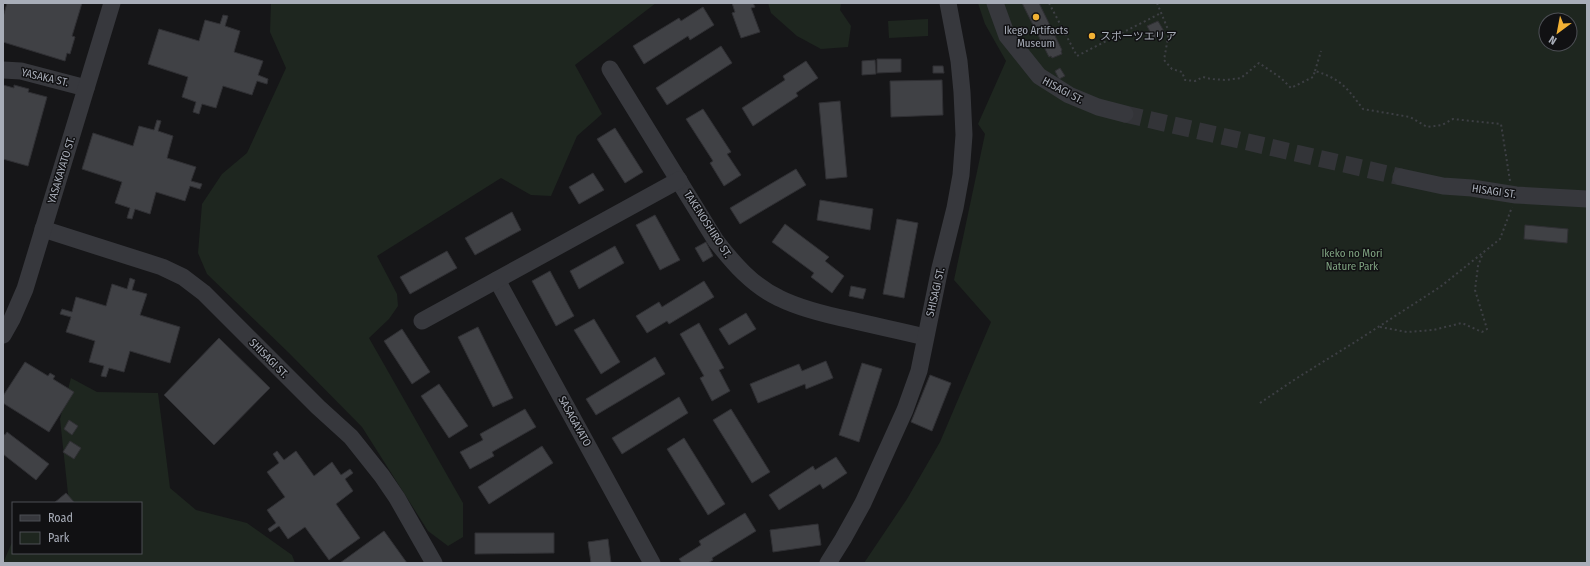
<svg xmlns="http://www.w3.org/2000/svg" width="1590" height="566" font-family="'Fira Sans Condensed','Noto Sans JP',sans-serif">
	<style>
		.green { fill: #1e261f; fill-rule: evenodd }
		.building { fill: #404145; stroke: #303034 }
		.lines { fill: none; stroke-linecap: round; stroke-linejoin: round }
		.minor-tunnel { stroke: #333438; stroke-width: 17; stroke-dasharray: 17 8; stroke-linecap: butt }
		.path { stroke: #3d3f44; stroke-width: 2; stroke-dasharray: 2 3; stroke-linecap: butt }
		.minor { stroke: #37383d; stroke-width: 17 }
		.poi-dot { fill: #f2b134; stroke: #111113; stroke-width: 1.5 }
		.labels { text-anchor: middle; stroke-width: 3; stroke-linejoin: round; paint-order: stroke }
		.poi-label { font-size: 11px; fill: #a8adb8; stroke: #111113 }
		.street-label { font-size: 11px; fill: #a8adb8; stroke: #111113 }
		.park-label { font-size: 11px; fill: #7fa381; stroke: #111113 }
	</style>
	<rect width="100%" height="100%" fill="#161618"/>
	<g class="green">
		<polygon points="271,3 656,3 575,65 602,114 577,136 551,196 531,195 501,178 377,256 397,294 398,306 389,319 369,338 463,503 463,537 448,546 428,531 362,427 289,353 207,274 198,253 202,204 222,174 247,153 286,68 270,32"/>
		<polygon points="768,3 841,3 840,10 851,26 848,47 821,49 797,36 771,13"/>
		<path d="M978,3H1587V563H864L907,499L940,442L991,322L954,280L985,134L978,124L1006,61L985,24ZM1546,20H1570V44H1546Z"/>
		<polygon points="928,19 928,36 889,38 888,21"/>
		<polygon points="71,378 97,392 158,393 170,488 196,510 247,523 292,555 295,563 3,563 13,540 13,553 141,553 141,503 69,503 60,419"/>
	</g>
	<g class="building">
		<polygon points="7,3 82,3 72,36 75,37 70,54 67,53 65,61 3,42 3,17"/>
		<polygon points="732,3 753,3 755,7 751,8 760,32 741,38 732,13 735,12"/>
		<polygon points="1022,3 1039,3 1062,50 1061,51 1062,54 1052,58 1051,56 1049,57"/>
		<polygon points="703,7 714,25 690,40 688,36 644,64 633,46 679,18 681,21"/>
		<polygon points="223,15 228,16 225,26 240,31 234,52 263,61 258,75 268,79 267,84 257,81 252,95 223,86 216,108 202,104 199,114 193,112 196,102 182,97 188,77 148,64 159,29 199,41 205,20 220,24"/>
		<polygon points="1158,21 1165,33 1154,39 1147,26"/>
		<polygon points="721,46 732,63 667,105 656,88"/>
		<polygon points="877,59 901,59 901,72 877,73"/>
		<polygon points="875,60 876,74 862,75 862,61"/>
		<polygon points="806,61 818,78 796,93 798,96 753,126 742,108 785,80 783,76"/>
		<polygon points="933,66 943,66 944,73 933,73"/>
		<polygon points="1060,68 1065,76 1059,79 1055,71"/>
		<polygon points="942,80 943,115 891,117 890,81"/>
		<polygon points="3,85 14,88 14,85 29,89 28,92 47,97 28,166 3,159"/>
		<polygon points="840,101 847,177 826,179 819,103"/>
		<polygon points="703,109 731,152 727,154 741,175 724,186 710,163 713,161 686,119"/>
		<polygon points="157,120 161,121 158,131 173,136 167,158 196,167 191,181 202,184 200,189 190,186 185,201 156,192 150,214 135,209 132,219 127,218 130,208 115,203 122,182 82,169 93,133 133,146 139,126 154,130"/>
		<polygon points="615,128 643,172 625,183 597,139"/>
		<polygon points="796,169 806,185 740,224 730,208"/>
		<polygon points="593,173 604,190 579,204 569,187"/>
		<polygon points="820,200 873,209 870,230 817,220"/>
		<polygon points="512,212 521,230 475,255 465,238"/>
		<polygon points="655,215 680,260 660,270 636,225"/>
		<polygon points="897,219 918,223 904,298 883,294"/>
		<polygon points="785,224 829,257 825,261 844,276 832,293 811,277 814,273 772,242"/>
		<polygon points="1525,225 1568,229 1567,243 1524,239"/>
		<polygon points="706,242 713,256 703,262 695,248"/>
		<polygon points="615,246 624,263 579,289 570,271"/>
		<polygon points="447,251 457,268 410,294 400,277"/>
		<polygon points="550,271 574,316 556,326 532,281"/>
		<polygon points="130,278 135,280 132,290 147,294 140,315 180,327 170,363 130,351 124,372 109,368 106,377 101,376 104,366 89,362 95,341 66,332 71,317 60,314 62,309 72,312 76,297 106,306 112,284 127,289"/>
		<polygon points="704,281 714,297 669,324 667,321 647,333 636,316 659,302 662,307"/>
		<polygon points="851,286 866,289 863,299 849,296"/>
		<polygon points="746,313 756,329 729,345 719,329"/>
		<polygon points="594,319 620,362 601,374 574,330"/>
		<polygon points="699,323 724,368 719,370 730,391 712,401 700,378 704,376 680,334"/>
		<polygon points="478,327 513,398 493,407 458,337"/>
		<polygon points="402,329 430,372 412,384 384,341"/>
		<polygon points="219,338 270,388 214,445 164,395"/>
		<polygon points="655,357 665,374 596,415 586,399"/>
		<polygon points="826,361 833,378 806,389 805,384 758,403 750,384 799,364 802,371"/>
		<polygon points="25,362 48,376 50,373 55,376 53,379 74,392 49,432 3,403 3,396"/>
		<polygon points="862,363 882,369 859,442 839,435"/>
		<polygon points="930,375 951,383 932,431 911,422"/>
		<polygon points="439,384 468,426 449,438 421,396"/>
		<polygon points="679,397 688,413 622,454 612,438"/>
		<polygon points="525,409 536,427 492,452 494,456 470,469 460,452 483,440 480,434"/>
		<polygon points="731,409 770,472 752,483 713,420"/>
		<polygon points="69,420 78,426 72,435 64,429"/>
		<polygon points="7,432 49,464 36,480 3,454 3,434 5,435"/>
		<polygon points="684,438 725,504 708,515 667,449"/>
		<polygon points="70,441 81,448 74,459 63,452"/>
		<polygon points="542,446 553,463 489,504 478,487"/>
		<polygon points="277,451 284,460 296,451 314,476 332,462 341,475 350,469 353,473 345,479 353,491 336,504 360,538 329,560 305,527 288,539 279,526 270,532 268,529 276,523 267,510 285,497 267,472 279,463 273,454"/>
		<polygon points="836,457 847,473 823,489 820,484 779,510 769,495 813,466 815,470"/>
		<polygon points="66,493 75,503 54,503"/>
		<polygon points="745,513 756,531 712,558 713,560 708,563 682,563 679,559 701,545 699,541"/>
		<polygon points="818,524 821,545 773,552 770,530"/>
		<polygon points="384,531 407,563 340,563"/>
		<polygon points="475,533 554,533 554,553 475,554"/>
		<polygon points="608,539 611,563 591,563 588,542"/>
	</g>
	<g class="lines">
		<polyline class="minor-tunnel" points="1125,114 1401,177"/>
		<g class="path">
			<polyline points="1049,3 1077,56 1161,13"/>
			<path d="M1157,3L1169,32L1164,60L1172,69L1182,72L1185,80L1195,81L1203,77L1211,79L1226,80L1241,78L1259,63L1281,78L1291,88L1313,77L1315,71C1341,79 1347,88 1363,109L1410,117L1427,127L1442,125L1453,119L1501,124L1510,181"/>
			<polyline points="1315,71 1321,51"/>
			<polyline points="1380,327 1407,332 1433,330 1462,323 1482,332 1487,329 1475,290 1478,266 1483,253"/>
			<polyline points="1260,403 1297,378 1355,342 1440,287 1500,239 1512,207"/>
		</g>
		<g class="minor">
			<polyline points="995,3 1007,36 1039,76 1069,95 1098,107 1125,114"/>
			<path d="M610,69L716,241C733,263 753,286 779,298C801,309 827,315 851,320C876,326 901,331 925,337"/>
			<polyline points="3,70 21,71 86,88"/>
			<polyline points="1401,177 1443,186 1472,188 1516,195 1587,199"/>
			<polyline points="43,229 162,267 183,277 204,293 318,407 351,437 382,476 397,498 434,563"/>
			<polyline points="497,280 652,563"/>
			<polyline points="422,321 679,180"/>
			<polyline points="3,335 12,319 25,289 112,3"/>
			<polyline points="828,563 843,539 863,503 905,410 919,371 940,268 955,208 961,175 964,135 962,92 959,61 948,3"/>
		</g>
	</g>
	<g class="poi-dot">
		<circle cx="1036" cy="17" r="4"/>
		<circle cx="1092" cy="36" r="4"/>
	</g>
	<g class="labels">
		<g class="poi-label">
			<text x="1036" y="34">Ikego Artifacts<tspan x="1036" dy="13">Museum</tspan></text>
			<text x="1100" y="40" text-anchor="start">スポーツエリア</text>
		</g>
		<g class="street-label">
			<text transform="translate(45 77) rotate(13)" y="4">YASAKA ST.</text>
			<text transform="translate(1063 90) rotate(28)" y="4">HISAGI ST.</text>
			<text transform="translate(61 170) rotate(-73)" y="4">YASAKAYATO ST.</text>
			<text transform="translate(1494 191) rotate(8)" y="4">HISAGI ST.</text>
			<text transform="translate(708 224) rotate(57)" y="4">TAKENOSHIRO ST.</text>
			<text transform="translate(935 292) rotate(-77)" y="4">SHISAGI ST.</text>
			<text transform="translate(269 358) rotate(45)" y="4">SHISAGI ST.</text>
			<text transform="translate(575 421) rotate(61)" y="4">SASAGAYATO</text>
		</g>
		<g class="park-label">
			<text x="1352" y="257">Ikeko no Mori<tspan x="1352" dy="13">Nature Park</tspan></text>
		</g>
	</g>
	<rect width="1590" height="566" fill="none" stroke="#a8adb8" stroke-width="8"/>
	<rect x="12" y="502" width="130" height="52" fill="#111113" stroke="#4d4f55"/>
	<rect x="20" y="515" width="20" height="6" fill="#37383d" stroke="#4d4f55"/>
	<text x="48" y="522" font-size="12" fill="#a8adb8">Road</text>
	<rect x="20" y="532" width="20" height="12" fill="#1e261f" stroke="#4d4f55"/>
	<text x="48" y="542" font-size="12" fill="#a8adb8">Park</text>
	<g transform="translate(1558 32) rotate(212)"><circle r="19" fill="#111113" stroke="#4d4f55"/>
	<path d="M0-3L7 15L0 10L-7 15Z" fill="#f2b134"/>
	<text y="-6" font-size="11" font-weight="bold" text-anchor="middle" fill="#a8adb8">N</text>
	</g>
</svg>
